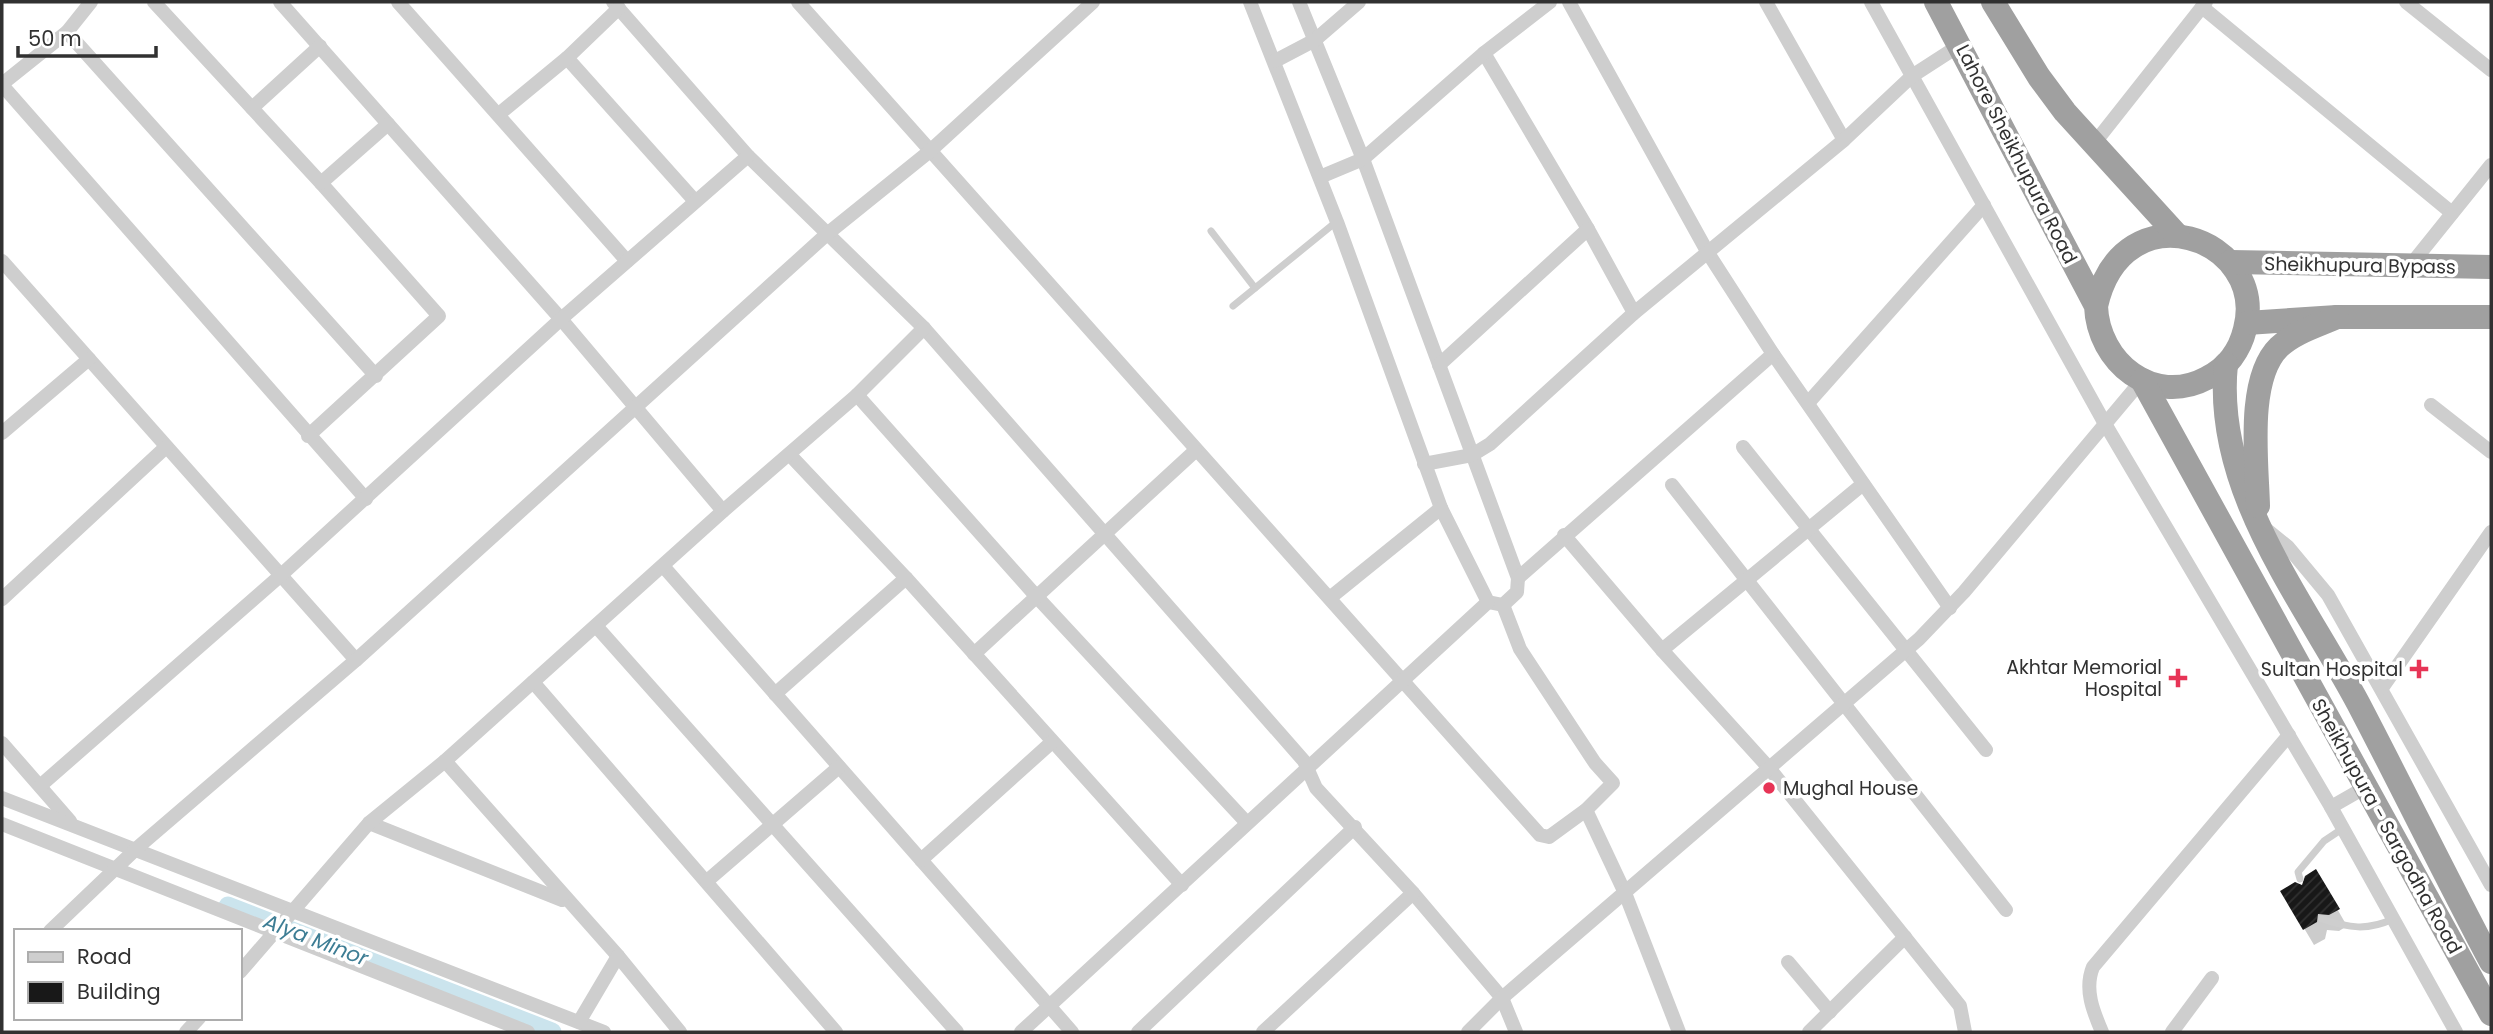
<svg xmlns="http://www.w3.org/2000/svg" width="2493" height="1034" font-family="Poppins,sans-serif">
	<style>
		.shadow { fill: #0003 }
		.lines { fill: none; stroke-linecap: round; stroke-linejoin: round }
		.canal { stroke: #cbe4ed; stroke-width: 19 }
		.building { fill: url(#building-hatch) }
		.service { stroke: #cecece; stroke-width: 7 }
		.minor { stroke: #cecece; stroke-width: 14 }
		.trunk { stroke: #a0a0a0; stroke-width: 24 }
		.poi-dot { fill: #e73456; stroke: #fff; stroke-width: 2.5 }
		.labels { text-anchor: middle; stroke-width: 7; stroke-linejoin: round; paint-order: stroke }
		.street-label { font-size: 19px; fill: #313131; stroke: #fff }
		.poi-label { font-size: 19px; fill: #313131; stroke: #fff; text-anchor: end }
		.water-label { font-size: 21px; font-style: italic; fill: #3d7d94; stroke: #fff }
	</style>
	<defs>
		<pattern id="building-hatch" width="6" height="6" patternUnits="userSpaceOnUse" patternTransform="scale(1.75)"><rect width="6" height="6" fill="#181818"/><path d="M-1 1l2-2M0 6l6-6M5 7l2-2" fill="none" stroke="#313131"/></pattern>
	</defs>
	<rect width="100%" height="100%" fill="#fff"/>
	<polygon class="shadow" points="2316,872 2347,926 2339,931 2327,930 2325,939 2314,945 2282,891 2303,887"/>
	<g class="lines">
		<polyline class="canal" points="228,906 552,1032"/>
	</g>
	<polygon class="building" points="2316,869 2340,909 2329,915 2318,914 2317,922 2303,930 2280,891 2295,882 2302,885 2305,876"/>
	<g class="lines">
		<g class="service">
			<polyline points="1211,231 1255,288"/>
			<polyline points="1233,306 1336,222"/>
			<polyline points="2300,879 2298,872 2324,841 2342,829"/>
			<path d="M2322,919C2349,928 2367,931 2393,919"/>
		</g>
		<g class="minor">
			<polyline points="154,2 321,183 439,316 308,436"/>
			<polyline points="280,2 561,319 723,511"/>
			<polyline points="398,2 627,261"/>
			<polyline points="613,2 748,156 924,328 1304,761 1316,788 1413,893 1502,998 1516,1032"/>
			<polyline points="798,2 1540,835 1549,837 1586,810 1613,783 1595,763 1520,649 1503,605"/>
			<polyline points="1250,2 1337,222 1441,508 1488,602 1503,605 1517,592 1518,578 1363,159 1299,2"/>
			<polyline points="1569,2 1708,253 1773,354 1950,608"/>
			<polyline points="1766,2 1844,140"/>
			<polyline points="1871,2 2104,422 2331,807 2456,1032"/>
			<polyline points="2406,2 2491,70"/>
			<polyline points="2202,7 2452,213"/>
			<polyline points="67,32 376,376"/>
			<polyline points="1484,53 1588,229 1634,313"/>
			<polyline points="567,58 694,200"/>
			<polyline points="1275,61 1315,40 1359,2"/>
			<polyline points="2,84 67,32 91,2"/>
			<polyline points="2,85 366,499"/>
			<polyline points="252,108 320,46"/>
			<polyline points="499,114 567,58 619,8"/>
			<polyline points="2093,145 2206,2"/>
			<polyline points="1320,177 1363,159 1484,53 1550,2"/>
			<polyline points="321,183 388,124"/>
			<polyline points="2,261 356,660"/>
			<polyline points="2409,267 2491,165"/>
			<polyline points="1439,365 1588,229"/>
			<polyline points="857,395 1036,596 1247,823"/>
			<polyline points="1808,403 1984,205"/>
			<polyline points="2431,405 2491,452"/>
			<polyline points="2,433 89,359"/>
			<polyline points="1743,447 1986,750"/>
			<polyline points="790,455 906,578 1182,885"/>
			<polyline points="1424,464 1472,455 1490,444 1634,313 1844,140 1912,76 1960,45"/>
			<polyline points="1672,485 2006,910"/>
			<polyline points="2267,530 2288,547 2328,595 2491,885"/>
			<polyline points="1564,535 1662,650 1769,768 1960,1006 1965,1032"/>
			<polyline points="663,566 1072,1032"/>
			<polyline points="1518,578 1773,354"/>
			<polyline points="1331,597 1441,508"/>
			<polyline points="2,599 166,447"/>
			<polyline points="596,626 957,1032"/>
			<polyline points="1662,650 1863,484"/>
			<polyline points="974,654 1195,451"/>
			<polyline points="533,682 836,1032"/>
			<polyline points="2382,688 2491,532"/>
			<polyline points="775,694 906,578"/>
			<polyline points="2,743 70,821"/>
			<polyline points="445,761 618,956 680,1032"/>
			<polyline points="40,786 280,576 561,319 748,156"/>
			<polyline points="2,798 604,1032"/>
			<polyline points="2331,807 2366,787"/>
			<polyline points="1586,810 1625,893 1679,1032"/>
			<polyline points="369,823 562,900"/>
			<polyline points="2,824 528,1032"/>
			<polyline points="921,860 1052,742"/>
			<polyline points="707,881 839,767"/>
			<polyline points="50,931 137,848 356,660 827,234 930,151 1093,2"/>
			<polyline points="1788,962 1830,1012"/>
			<polyline points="240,972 369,823 445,761 723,511 857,395 924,328"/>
			<polyline points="579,1022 618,956"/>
			<polyline points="186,1032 199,1018"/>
			<polyline points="1021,1032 1488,602"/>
			<polyline points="1138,1032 1355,827"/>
			<polyline points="1263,1032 1413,893"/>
			<polyline points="1468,1032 1502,998 1919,639 1964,592 2142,380"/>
			<polyline points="1809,1032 1905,937"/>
			<path d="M2102,1032C2093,1011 2084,989 2093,967L2289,735"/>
			<polyline points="2172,1032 2212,978"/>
		</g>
		<g class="trunk">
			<path d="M1936,2L2096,306C2098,362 2153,407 2207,378C2227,368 2240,350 2245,329C2269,238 2123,186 2096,306"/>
			<polyline points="1993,2 2039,77 2065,112 2178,236"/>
			<polyline points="2230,262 2491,267"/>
			<polyline points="2247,323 2337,317 2491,317"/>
			<path d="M2226,364C2213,489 2302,598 2358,703C2403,789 2446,877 2491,962"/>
			<polyline points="2142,380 2491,1014"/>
			<path d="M2258,506C2257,463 2246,379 2279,347C2295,332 2317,326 2337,317"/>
		</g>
	</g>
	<g class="poi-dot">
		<path d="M2415.5 658.5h7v7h7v7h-7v7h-7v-7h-7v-7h7z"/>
		<path d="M2174.5 667.5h7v7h7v7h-7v7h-7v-7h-7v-7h7z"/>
		<circle cx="1769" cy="788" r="7"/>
	</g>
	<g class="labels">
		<g class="street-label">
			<text transform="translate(2017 154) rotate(63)" y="7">Lahore Sheikhupura Road</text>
			<text transform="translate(2360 265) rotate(1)" y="7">Sheikhupura Bypass</text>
			<text transform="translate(2387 826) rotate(61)" y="7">Sheikhupura - Sargodha Road</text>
		</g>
		<g class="poi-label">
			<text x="2162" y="674">Akhtar Memorial<tspan x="2162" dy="22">Hospital</tspan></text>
			<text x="2403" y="676">Sultan Hospital</text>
			<text x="1783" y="795" text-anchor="start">Mughal House</text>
		</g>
		<g class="water-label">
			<text transform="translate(316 940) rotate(21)" y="7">Alya Minor</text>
		</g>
	</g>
	<rect width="2493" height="1034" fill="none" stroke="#313131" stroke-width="7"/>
	<rect x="14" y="929" width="228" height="91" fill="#ffffff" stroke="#adadad" stroke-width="2"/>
	<rect x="28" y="952" width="35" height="10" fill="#cecece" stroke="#adadad" stroke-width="2"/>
	<text x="77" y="964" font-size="21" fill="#313131">Road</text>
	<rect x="28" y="982" width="35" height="21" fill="#181818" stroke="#adadad" stroke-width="2"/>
	<text x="77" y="999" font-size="21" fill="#313131">Building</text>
	<path d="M18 46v10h138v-10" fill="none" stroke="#313131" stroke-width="3.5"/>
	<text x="28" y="46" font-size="21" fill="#313131" stroke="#ffffff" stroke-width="5" paint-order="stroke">50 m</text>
</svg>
